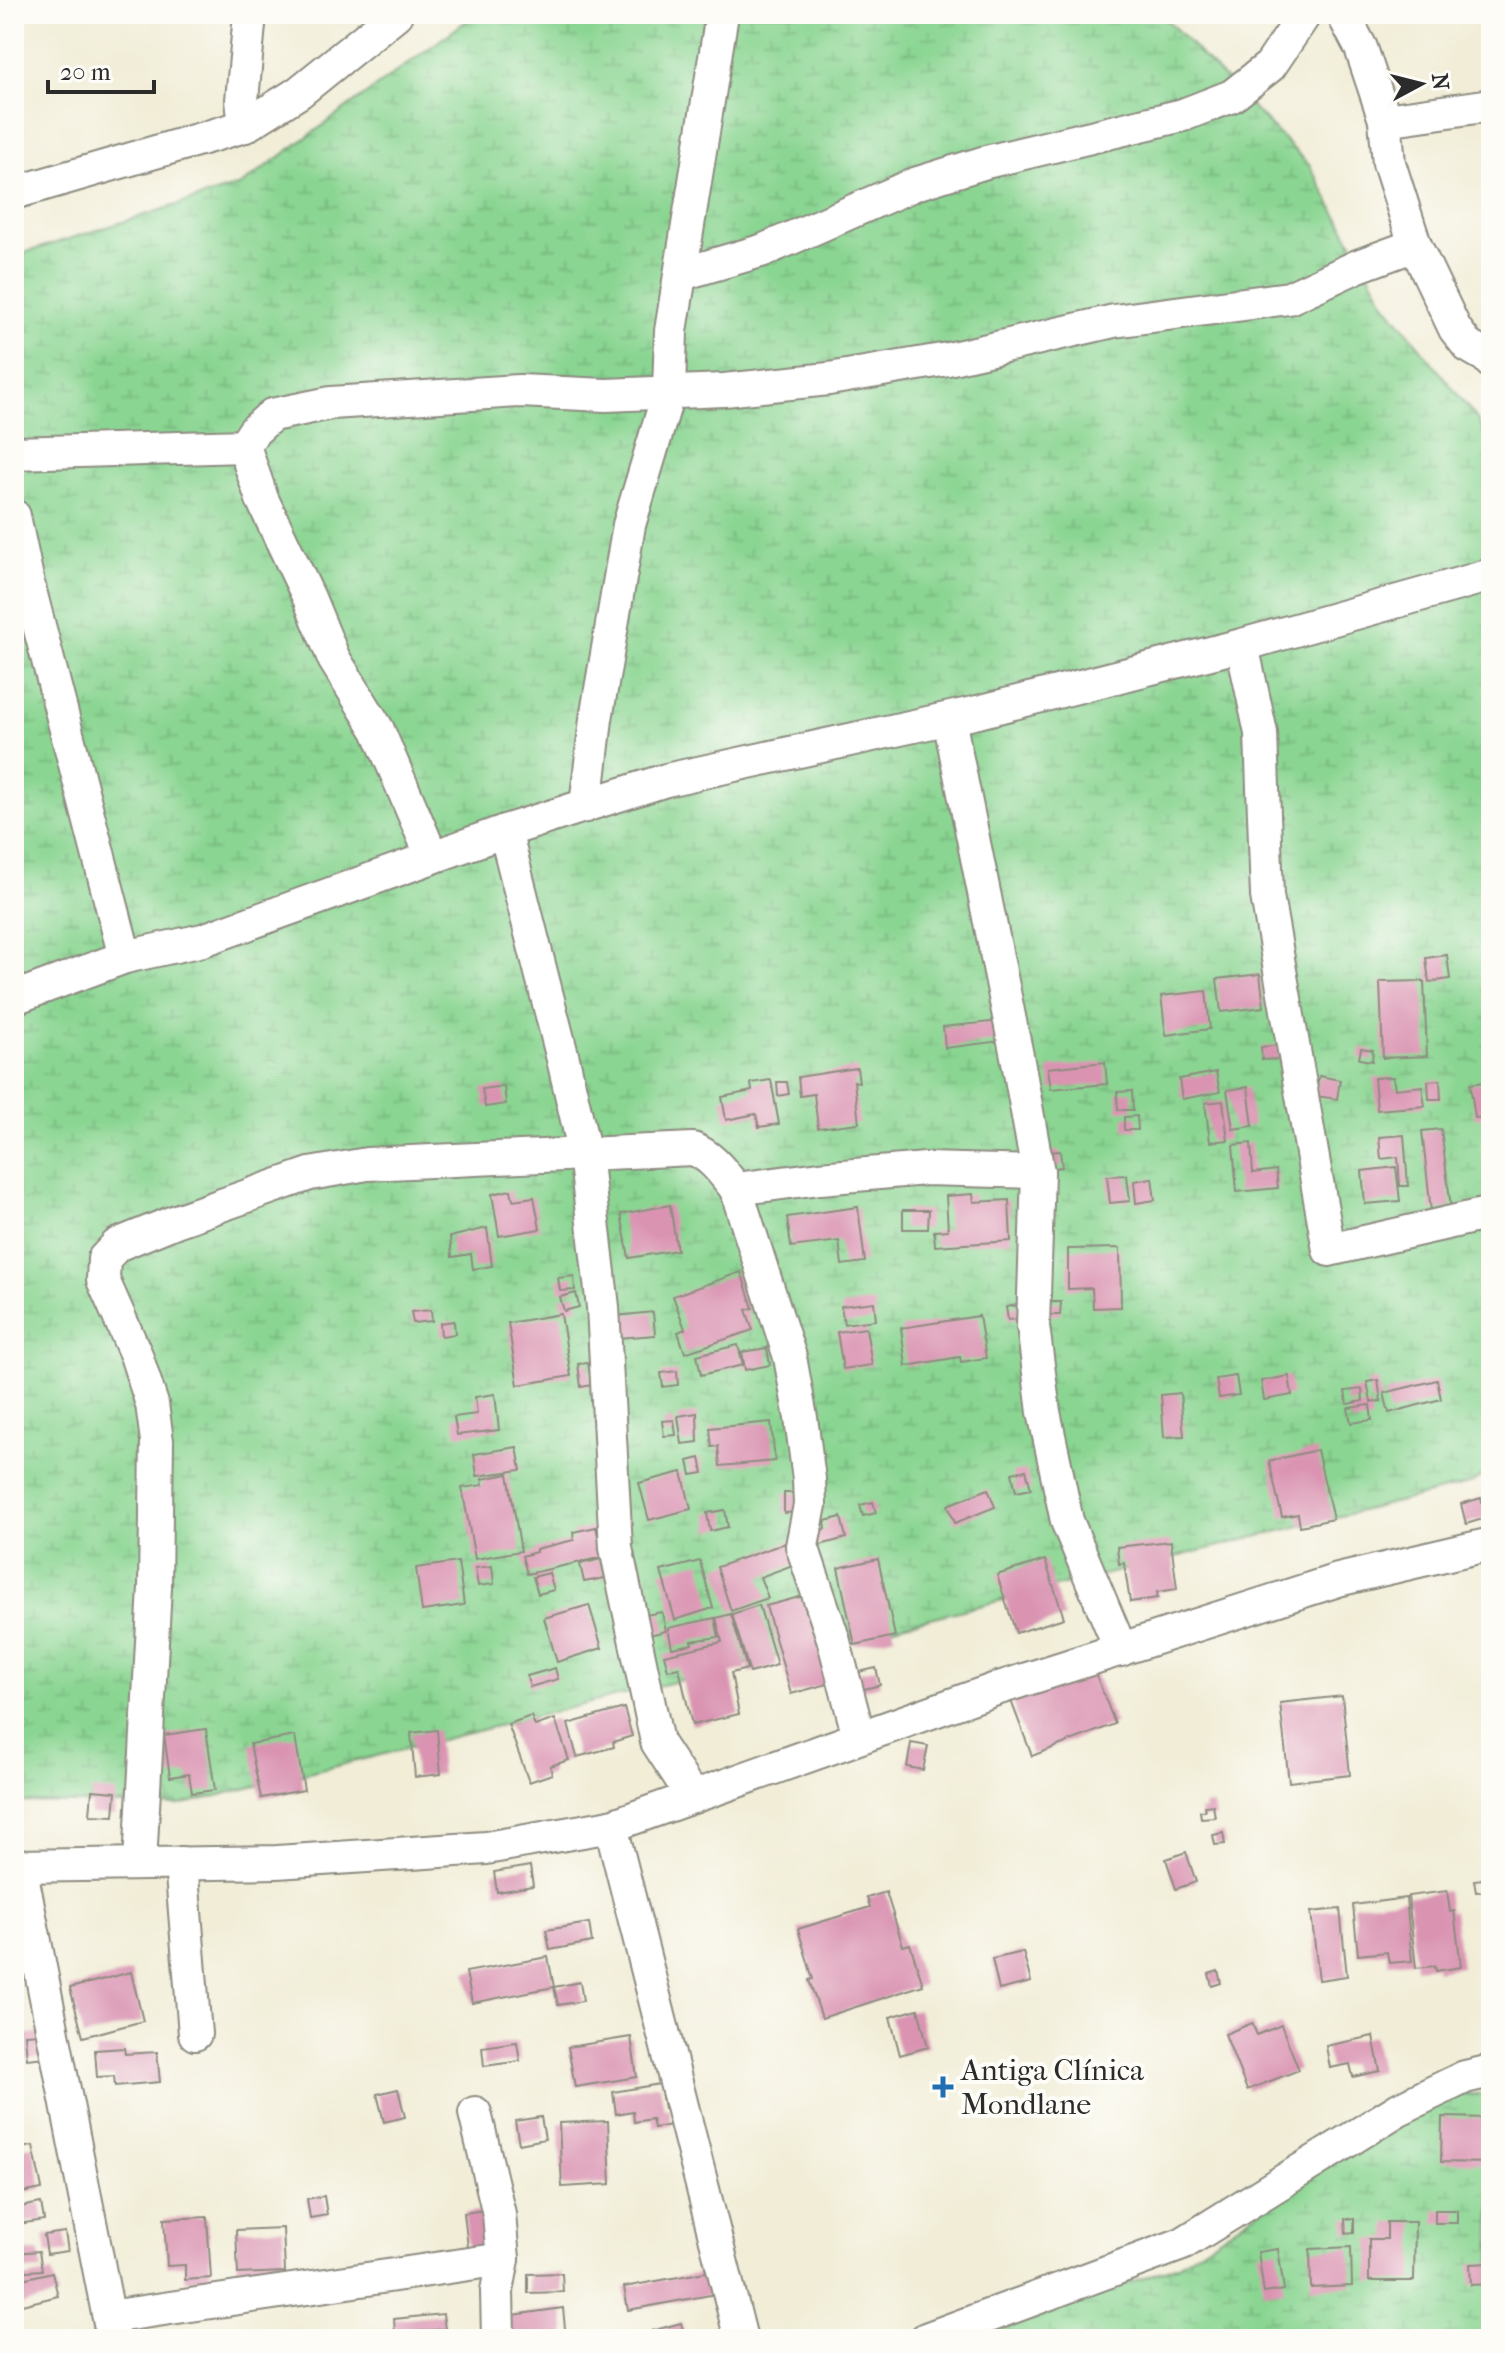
<svg xmlns="http://www.w3.org/2000/svg" width="1505" height="2353" font-family="'IM FELL French Canon',serif">
	<style>
		.wetland { fill: url(#wetland-marsh); stroke: #5a805e; stroke-width: 2 }
		.building { fill: #da94b2 }
		.lines { fill: none; stroke-linecap: round; stroke-linejoin: round }
		.street-casing { stroke: #8e8c81; stroke-width: 36 }
		.street { stroke: #fff; stroke-width: 32 }
		.poi-dot { fill: #1f6fb2; stroke: #fdfcf7; stroke-width: 3 }
		.labels { text-anchor: middle; stroke-width: 8; stroke-linejoin: round; paint-order: stroke }
		.poi-label { font-size: 30px; fill: #2b2b2b; stroke: #fdfcf7; text-anchor: start }
	</style>
	<defs>
		<pattern id="wetland-marsh" width="20" height="14" patternUnits="userSpaceOnUse" patternTransform="scale(2)"><rect width="20" height="14" fill="#8ad592"/><path d="M1 5h8M5 5V1M11 12h8M15 12V8" fill="none" stroke="#77b77e"/></pattern>
	</defs>
	<rect width="100%" height="100%" fill="#fdfcf7"/>
	<filter id="ink" filterUnits="userSpaceOnUse"><feTurbulence type="fractalNoise" baseFrequency=".0125" numOctaves="2"/><feDisplacementMap in="SourceGraphic" scale="16" xChannelSelector="R" yChannelSelector="G"/><feConvolveMatrix kernelMatrix="1 2 1 2 8 2 1 2 1" color-interpolation-filters="sRGB"/></filter>
	<filter id="wash" filterUnits="userSpaceOnUse"><feTurbulence type="fractalNoise" baseFrequency=".006" numOctaves="4" result="noise"/><feDisplacementMap in="SourceGraphic" scale="32" xChannelSelector="R" yChannelSelector="G"/><feGaussianBlur stdDeviation="1.8" result="paint"/><feColorMatrix in="noise" values="0 0 0 0 0 0 0 0 0 0 0 0 0 0 0 0 0 1.4 0 .05"/><feComposite in="paint" operator="in"/></filter>
	<g filter="url(#wash)">
		<rect width="100%" height="100%" fill="#f1edd7"/>
		<g class="wetland">
			<polygon points="476,14 1161,14 1310,166 1385,303 1477,419 1491,448 1491,1467 1473,1483 180,1805 14,1802 14,256 241,185"/>
			<polygon points="1459,2094 1491,2094 1491,2339 973,2339 1178,2265 1399,2118"/>
		</g>
		<g id="blocks">
			<g class="building">
				<polygon points="1447,955 1450,979 1429,982 1426,958"/>
				<polygon points="1260,974 1264,1007 1221,1012 1217,979"/>
				<polygon points="1424,981 1427,1056 1383,1058 1380,982"/>
				<polygon points="1206,991 1210,1029 1166,1035 1161,996"/>
				<polygon points="1000,1021 1002,1041 945,1048 943,1027"/>
				<polygon points="1278,1045 1279,1059 1262,1060 1261,1047"/>
				<polygon points="1361,1048 1373,1050 1372,1061 1359,1059"/>
				<polygon points="1105,1062 1107,1084 1051,1089 1048,1068"/>
				<polygon points="857,1068 859,1082 854,1081 859,1123 818,1128 814,1094 800,1096 798,1077"/>
				<polygon points="1216,1072 1220,1092 1182,1099 1179,1079"/>
				<polygon points="1319,1076 1340,1080 1337,1099 1315,1096"/>
				<polygon points="1393,1077 1395,1089 1422,1086 1425,1106 1377,1110 1374,1078"/>
				<polygon points="771,1080 779,1124 759,1127 756,1114 726,1120 722,1097 752,1091 751,1083"/>
				<polygon points="1440,1080 1441,1099 1429,1099 1428,1081"/>
				<polygon points="1491,1081 1491,1116 1475,1118 1470,1084"/>
				<polygon points="777,1082 787,1082 789,1094 778,1096"/>
				<polygon points="504,1086 506,1104 485,1107 482,1089"/>
				<polygon points="1248,1087 1253,1126 1233,1129 1227,1090"/>
				<polygon points="1132,1091 1133,1110 1118,1110 1117,1092"/>
				<polygon points="1223,1101 1228,1140 1210,1142 1205,1103"/>
				<polygon points="1137,1116 1138,1130 1124,1130 1124,1117"/>
				<polygon points="1441,1129 1451,1208 1431,1211 1422,1131"/>
				<polygon points="1404,1135 1408,1186 1400,1186 1398,1157 1381,1159 1379,1137"/>
				<polygon points="1251,1143 1253,1173 1276,1170 1278,1188 1237,1192 1233,1145"/>
				<polygon points="1060,1151 1062,1167 1045,1169 1044,1152"/>
				<polygon points="1396,1167 1400,1201 1365,1204 1362,1171"/>
				<polygon points="1127,1175 1130,1201 1110,1203 1107,1176"/>
				<polygon points="1152,1178 1155,1200 1136,1203 1134,1181"/>
				<polygon points="511,1190 513,1200 534,1197 540,1229 499,1236 492,1194"/>
				<polygon points="973,1194 974,1202 1009,1200 1011,1241 935,1246 934,1231 948,1230 946,1196"/>
				<polygon points="670,1205 677,1250 629,1258 621,1214"/>
				<polygon points="858,1207 865,1262 842,1265 839,1241 791,1247 787,1217"/>
				<polygon points="903,1210 929,1210 928,1229 903,1229"/>
				<polygon points="487,1228 492,1266 473,1269 471,1254 452,1257 450,1237"/>
				<polygon points="1120,1248 1121,1307 1093,1308 1092,1288 1068,1289 1068,1249"/>
				<polygon points="741,1272 753,1308 746,1310 753,1330 685,1353 678,1332 685,1329 673,1296"/>
				<polygon points="574,1276 575,1290 560,1291 558,1278"/>
				<polygon points="576,1293 579,1307 564,1311 560,1297"/>
				<polygon points="874,1302 876,1320 844,1324 841,1306"/>
				<polygon points="1050,1302 1061,1302 1060,1315 1049,1315"/>
				<polygon points="1018,1305 1020,1319 1008,1320 1006,1307"/>
				<polygon points="431,1310 432,1321 413,1323 411,1312"/>
				<polygon points="653,1312 655,1335 618,1338 616,1316"/>
				<polygon points="561,1314 571,1376 518,1385 508,1323"/>
				<polygon points="979,1316 986,1358 961,1362 960,1357 906,1366 901,1328"/>
				<polygon points="454,1321 455,1334 441,1336 440,1323"/>
				<polygon points="866,1328 872,1365 843,1369 837,1332"/>
				<polygon points="738,1345 743,1365 701,1375 697,1355"/>
				<polygon points="767,1348 770,1365 745,1370 742,1352"/>
				<polygon points="588,1363 592,1385 581,1387 578,1364"/>
				<polygon points="677,1371 678,1385 663,1387 661,1373"/>
				<polygon points="1236,1376 1239,1395 1219,1398 1216,1379"/>
				<polygon points="1289,1376 1292,1395 1264,1400 1261,1381"/>
				<polygon points="1378,1380 1381,1401 1371,1402 1367,1382"/>
				<polygon points="1437,1380 1441,1399 1389,1413 1384,1393"/>
				<polygon points="1362,1389 1363,1401 1347,1404 1345,1391"/>
				<polygon points="1180,1393 1184,1436 1164,1437 1161,1395"/>
				<polygon points="495,1394 499,1430 457,1435 454,1417 477,1414 475,1397"/>
				<polygon points="1370,1405 1372,1420 1351,1423 1348,1408"/>
				<polygon points="697,1413 698,1442 682,1444 678,1416"/>
				<polygon points="674,1420 676,1435 664,1436 662,1421"/>
				<polygon points="771,1422 775,1461 720,1466 718,1446 712,1447 710,1428"/>
				<polygon points="517,1447 521,1470 477,1476 474,1454"/>
				<polygon points="1317,1450 1333,1519 1300,1526 1298,1514 1282,1517 1269,1461"/>
				<polygon points="700,1458 703,1473 691,1475 688,1461"/>
				<polygon points="1026,1470 1031,1489 1016,1492 1012,1473"/>
				<polygon points="682,1472 691,1509 649,1520 639,1483"/>
				<polygon points="508,1474 521,1551 475,1559 462,1488 483,1485 482,1479"/>
				<polygon points="988,1489 995,1507 955,1523 948,1505"/>
				<polygon points="784,1493 797,1493 798,1512 784,1513"/>
				<polygon points="1481,1498 1486,1518 1466,1524 1461,1504"/>
				<polygon points="873,1502 876,1513 863,1516 860,1505"/>
				<polygon points="725,1510 728,1527 710,1531 707,1513"/>
				<polygon points="841,1517 846,1538 813,1547 809,1533 826,1529 825,1521"/>
				<polygon points="596,1527 603,1557 527,1574 522,1556 536,1552 536,1549 574,1540 573,1532"/>
				<polygon points="794,1540 801,1562 760,1577 768,1598 731,1611 717,1567"/>
				<polygon points="1171,1541 1177,1589 1157,1592 1158,1598 1130,1602 1124,1563 1119,1564 1117,1547"/>
				<polygon points="601,1559 605,1578 584,1582 580,1564"/>
				<polygon points="878,1559 895,1636 855,1645 838,1568"/>
				<polygon points="1045,1560 1064,1618 1016,1633 997,1575"/>
				<polygon points="700,1561 713,1608 675,1620 661,1571"/>
				<polygon points="458,1562 464,1605 422,1611 416,1568"/>
				<polygon points="492,1566 494,1584 478,1586 475,1568"/>
				<polygon points="549,1573 554,1590 538,1594 533,1577"/>
				<polygon points="807,1595 831,1683 791,1694 766,1606"/>
				<polygon points="589,1605 602,1648 557,1662 544,1618"/>
				<polygon points="759,1605 777,1665 750,1673 732,1614"/>
				<polygon points="662,1612 666,1631 649,1635 645,1615"/>
				<polygon points="731,1614 747,1669 731,1673 739,1714 692,1725 679,1668 668,1670 664,1655 722,1642 716,1618"/>
				<polygon points="715,1618 719,1637 691,1641 692,1644 672,1648 668,1628"/>
				<polygon points="1093,1667 1115,1724 1032,1756 1010,1698"/>
				<polygon points="555,1668 558,1679 530,1687 527,1676"/>
				<polygon points="876,1668 880,1685 856,1691 851,1674"/>
				<polygon points="1342,1696 1350,1775 1289,1782 1280,1703"/>
				<polygon points="624,1708 632,1736 613,1742 614,1747 577,1757 568,1724"/>
				<polygon points="531,1716 535,1726 555,1719 569,1760 550,1766 552,1774 529,1782 508,1724"/>
				<polygon points="206,1729 215,1790 192,1793 189,1774 170,1777 164,1735"/>
				<polygon points="437,1730 441,1774 415,1777 411,1733"/>
				<polygon points="295,1736 304,1790 261,1798 250,1744"/>
				<polygon points="911,1743 928,1746 923,1770 907,1767"/>
				<polygon points="92,1790 116,1792 114,1816 90,1815"/>
				<polygon points="1213,1805 1215,1817 1201,1818 1200,1811 1205,1810 1204,1806"/>
				<polygon points="1223,1833 1225,1844 1215,1845 1213,1835"/>
				<polygon points="1186,1852 1196,1882 1176,1889 1166,1859"/>
				<polygon points="530,1866 533,1886 497,1892 494,1872"/>
				<polygon points="1490,1878 1491,1891 1476,1892 1474,1880"/>
				<polygon points="1447,1891 1450,1912 1454,1911 1461,1967 1436,1971 1435,1966 1416,1968 1408,1896"/>
				<polygon points="886,1892 903,1946 910,1944 923,1985 822,2018 809,1980 813,1979 798,1929 870,1907 867,1898"/>
				<polygon points="1406,1898 1412,1961 1389,1963 1387,1952 1358,1955 1353,1905"/>
				<polygon points="1340,1909 1347,1976 1319,1980 1311,1912"/>
				<polygon points="589,1923 592,1942 550,1950 546,1930"/>
				<polygon points="1023,1952 1031,1982 999,1990 992,1959"/>
				<polygon points="548,1957 554,1987 472,2003 466,1972"/>
				<polygon points="1218,1971 1221,1983 1212,1986 1209,1974"/>
				<polygon points="131,1972 143,2021 83,2037 70,1988"/>
				<polygon points="580,1982 583,2001 558,2005 554,1987"/>
				<polygon points="918,2009 928,2047 900,2055 890,2017"/>
				<polygon points="1252,2023 1257,2035 1281,2025 1299,2070 1247,2090 1225,2034"/>
				<polygon points="43,2033 45,2057 27,2059 25,2034"/>
				<polygon points="1373,2036 1380,2071 1353,2077 1350,2064 1330,2068 1326,2046"/>
				<polygon points="631,2037 637,2077 575,2087 568,2047"/>
				<polygon points="517,2042 520,2061 484,2066 482,2047"/>
				<polygon points="124,2048 125,2054 157,2052 160,2082 115,2086 114,2076 97,2077 95,2050"/>
				<polygon points="660,2084 664,2109 669,2108 672,2125 654,2128 652,2119 634,2122 633,2111 616,2114 613,2092"/>
				<polygon points="398,2089 405,2117 384,2122 377,2094"/>
				<polygon points="541,2117 545,2139 519,2144 515,2121"/>
				<polygon points="1442,2117 1491,2118 1489,2163 1441,2162"/>
				<polygon points="608,2121 611,2184 562,2187 559,2123"/>
				<polygon points="33,2146 42,2189 16,2194 14,2149"/>
				<polygon points="324,2196 327,2215 310,2218 307,2199"/>
				<polygon points="41,2203 44,2220 18,2224 15,2208"/>
				<polygon points="485,2210 490,2254 469,2256 464,2213"/>
				<rect x="1435" y="2210" width="22" height="13"/>
				<polygon points="207,2217 211,2278 185,2280 185,2265 167,2266 164,2219"/>
				<polygon points="1345,2219 1354,2219 1354,2232 1346,2233"/>
				<polygon points="1387,2222 1415,2222 1414,2281 1369,2281 1369,2239 1387,2239"/>
				<polygon points="283,2228 285,2272 238,2274 236,2230"/>
				<polygon points="65,2232 68,2251 47,2254 44,2235"/>
				<polygon points="1351,2247 1352,2286 1311,2288 1310,2249"/>
				<polygon points="1278,2249 1284,2290 1264,2293 1258,2252"/>
				<polygon points="39,2251 42,2270 14,2272 14,2253"/>
				<polygon points="1489,2263 1490,2284 1471,2285 1470,2264"/>
				<polygon points="711,2271 716,2294 628,2310 624,2287"/>
				<polygon points="52,2272 58,2296 14,2307 14,2281"/>
				<polygon points="562,2273 563,2292 528,2293 528,2274"/>
				<polygon points="563,2308 566,2339 509,2339 506,2316"/>
				<polygon points="443,2314 445,2329 395,2334 394,2319"/>
				<polygon points="681,2323 686,2339 644,2339 652,2336 651,2331"/>
				<polygon points="378,2329 379,2339 334,2339 334,2334"/>
			</g>
		</g>
	</g>
	<g filter="url(#ink)">
		<use href="#blocks" fill-opacity="0" stroke="#8e8c81" stroke-width="2"/>
		<g class="lines">
			<g class="street-casing">
				<g id="street">
					<polyline points="1343,14 1361,48 1385,120 1389,163 1415,245 1455,329 1468,346 1487,357 1491,362"/>
					<polyline points="1385,120 1491,105"/>
					<polyline points="245,126 242,100 250,14"/>
					<polyline points="14,193 245,126 298,93 396,14"/>
					<polyline points="682,274 764,250 915,184 986,162 1183,115 1232,96 1270,66 1305,14"/>
					<polyline points="244,446 262,499 309,598 334,659 378,730 432,857"/>
					<polyline points="14,453 244,446 254,431 272,415 331,403 519,391 606,395 724,390 829,379 948,359 1114,321 1289,298 1358,266 1415,245"/>
					<polyline points="14,516 28,583 125,957"/>
					<polyline points="1242,645 1261,733 1267,896 1329,1250 1491,1213"/>
					<polyline points="949,719 1017,1056 1038,1172 1033,1326 1044,1412 1067,1521 1121,1650"/>
					<polyline points="586,806 596,719 629,525 669,391 671,331 722,14"/>
					<polyline points="505,831 563,1059 585,1154 603,1307 616,1548 657,1742 693,1797"/>
					<polyline points="14,998 125,957 203,940 505,831 666,780 978,712 1242,645 1491,575"/>
					<polyline points="736,1189 790,1357 801,1418 809,1479 810,1505 802,1546 833,1638 859,1737"/>
					<polyline points="611,1826 741,2339"/>
					<path d="M140,1863L155,1587L157,1441L152,1404L136,1355L103,1280L104,1259L117,1245L176,1221L310,1174L367,1164L693,1149C712,1156 724,1174 736,1189L820,1178L926,1169L1038,1172"/>
					<polyline points="181,1863 195,2034"/>
					<polyline points="20,1865 113,2339"/>
					<polyline points="14,1866 277,1862 486,1848 611,1826 996,1689 1338,1580 1491,1544"/>
					<polyline points="475,2113 499,2214 503,2259 497,2291 498,2339"/>
					<polyline points="109,2317 503,2259"/>
					<polyline points="926,2339 1182,2244 1399,2109 1465,2077 1491,2071"/>
				</g>
			</g>
			<use href="#street" class="street"/>
		</g>
	</g>
	<path class="poi-dot" d="M939 2075h8v8h8v8h-8v8h-8v-8h-8v-8h8z"/>
	<g class="labels">
		<g class="poi-label">
			<text x="961" y="2080">Antiga Clínica<tspan x="961" dy="34">Mondlane</tspan></text>
		</g>
	</g>
	<rect width="1505" height="2353" fill="none" stroke="#fdfcf7" stroke-width="48"/>
	<g transform="translate(1421 84) rotate(83)" stroke="#fdfcf7" stroke-width="6" paint-order="stroke">
	<path d="M0-6L14 30L0 20L-14 30Z" fill="#2b2b2b"/>
	<text y="-12" font-size="22" font-weight="bold" text-anchor="middle" fill="#2b2b2b">N</text>
	</g>
	<path d="M48 80v12h106v-12" fill="none" stroke="#2b2b2b" stroke-width="4"/>
	<text x="60" y="80" font-size="24" fill="#2b2b2b" stroke="#fdfcf7" stroke-width="6" paint-order="stroke">20 m</text>
</svg>
